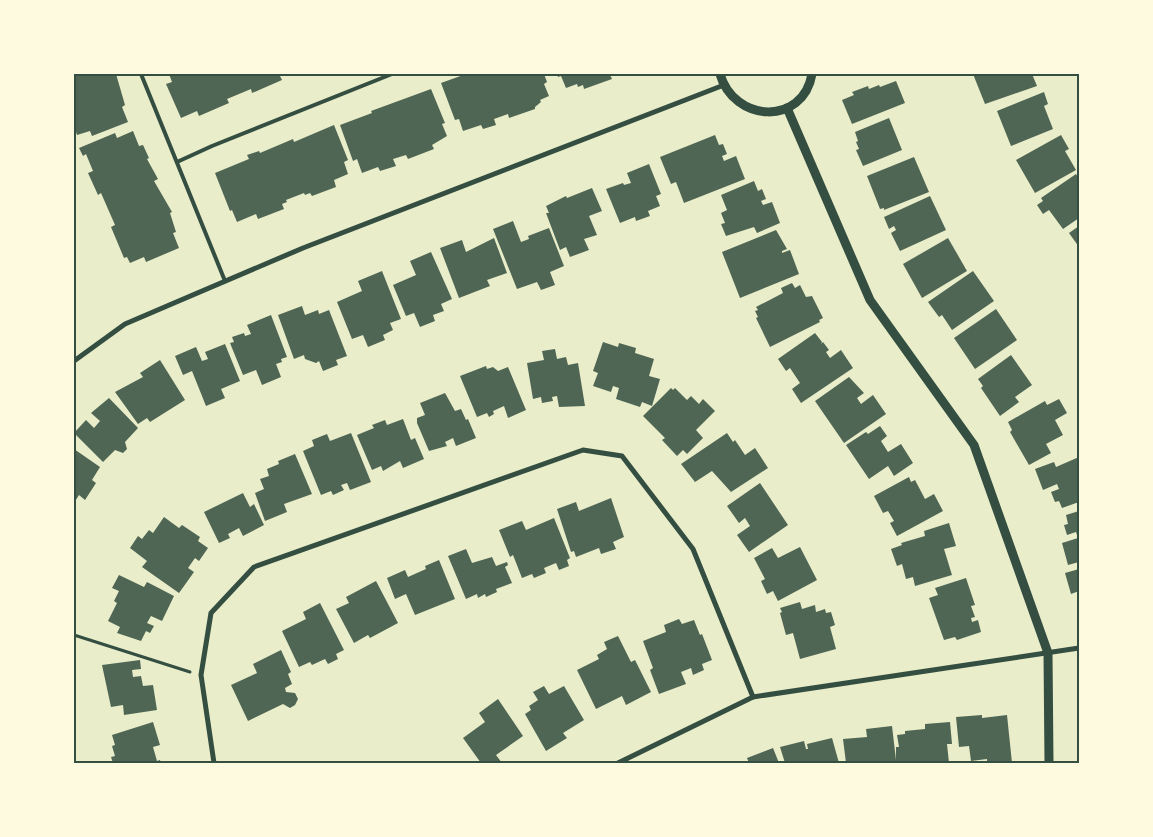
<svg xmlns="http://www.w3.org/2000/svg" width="1153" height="837" font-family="Manrope,sans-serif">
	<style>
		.building { fill: #4f6655 }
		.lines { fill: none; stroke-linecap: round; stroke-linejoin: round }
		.path { stroke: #344e41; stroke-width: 3 }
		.service { stroke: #344e41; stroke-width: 4 }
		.minor { stroke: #344e41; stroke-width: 5 }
		.tertiary { stroke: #344e41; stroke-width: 9 }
		.neatline { fill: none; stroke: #344e41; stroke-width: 2 }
	</style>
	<rect width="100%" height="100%" fill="#e9edc9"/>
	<g class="building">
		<polygon points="74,74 116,74 125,105 122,107 128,122 92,136 90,131 77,135 74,126"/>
		<polygon points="169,74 286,74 280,76 282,80 252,93 251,89 227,99 229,103 199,116 197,111 181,118 166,84 172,82"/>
		<polygon points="466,74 544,74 547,82 544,84 549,96 540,100 541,102 535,107 535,109 509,118 508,114 494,119 496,125 483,129 481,125 463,131 459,119 455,120 441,83"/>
		<polygon points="557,74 614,74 610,75 612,79 584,89 583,85 578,87 577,84 566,88 561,76 558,77"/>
		<polygon points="973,74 1032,74 1037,86 985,104"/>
		<polygon points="896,81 905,103 852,124 842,100 854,95 852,92 868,86 869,89 879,85 880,87"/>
		<polygon points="431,89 445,123 442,124 447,136 432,145 434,149 408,159 406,155 393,159 396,166 380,171 378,167 362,173 357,159 353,161 340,125 372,113 371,111"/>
		<polygon points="1044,92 1048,104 1044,106 1053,129 1011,146 997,111"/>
		<polygon points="889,118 902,150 863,166 856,150 859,149 856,142 858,141 855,132"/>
		<polygon points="334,125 348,160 344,162 348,174 334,180 336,187 312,196 310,193 305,195 304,193 286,200 287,202 282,204 284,209 258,219 256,214 237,222 232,210 230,211 215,173 249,159 247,155 259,151 260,153 293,139 294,142"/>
		<polygon points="133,131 139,146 143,145 149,158 147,159 158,179 154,181 172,212 170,213 176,232 173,233 179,248 146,262 144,257 130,263 127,257 124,258 111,227 115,225 101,193 98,195 88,173 93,171 86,154 83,156 79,148 115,133 117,138"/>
		<polygon points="715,135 719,145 723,144 727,154 722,156 724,161 736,156 745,179 684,203 676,182 671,184 660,157"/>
		<polygon points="1061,135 1069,149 1065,151 1076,170 1035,193 1016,160"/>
		<polygon points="914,157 929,192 884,210 884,208 880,209 867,176"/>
		<polygon points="649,164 661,194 656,196 660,206 648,211 650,216 636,221 635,217 620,223 606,189 623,183 624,185 631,183 627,173"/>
		<polygon points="1076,174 1079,179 1079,218 1063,229 1049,210 1043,214 1037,205 1043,201 1041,198"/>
		<polygon points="754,181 758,191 762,189 766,199 761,201 763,205 772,202 780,223 757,233 754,227 726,236 721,224 725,223 721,213 727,210 721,195"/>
		<polygon points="592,188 602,211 589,216 597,235 584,239 589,250 570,257 566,247 560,250 546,213 549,213 546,206 566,196 567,198"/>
		<polygon points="930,196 946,230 900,251 891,233 896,230 894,226 889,229 884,217"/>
		<polygon points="513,221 521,242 529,239 528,236 549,228 564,266 550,272 555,285 541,290 537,282 517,289 493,229"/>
		<polygon points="1079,226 1079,247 1069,233"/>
		<polygon points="776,230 787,249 782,251 782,253 790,250 799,274 740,298 722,252"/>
		<polygon points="494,238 507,273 487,280 490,286 459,298 440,248 462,240 466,252"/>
		<polygon points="948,238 967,271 922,298 903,264"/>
		<polygon points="431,252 452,299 441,304 444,311 433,315 435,321 420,327 414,313 406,316 393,285 416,275 410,261"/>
		<polygon points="382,271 401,319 390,323 393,330 383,335 385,340 368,347 363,335 352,339 337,302 362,291 358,281"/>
		<polygon points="973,271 994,301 952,330 942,315 939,317 928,302"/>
		<polygon points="792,283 795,288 800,285 806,297 812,296 823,318 819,320 820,322 770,347 756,318 758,317 755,311 758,310 756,307 783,293 781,288"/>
		<polygon points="302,306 305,315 318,310 319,314 329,310 347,356 336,360 338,365 323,371 319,361 316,363 305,359 304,355 294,359 278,315"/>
		<polygon points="996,309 1017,340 975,369 954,338"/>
		<polygon points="271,315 287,357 281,359 282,362 276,364 281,377 262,385 256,370 243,375 230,343 234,342 232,337 244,333 245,336 251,334 247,325"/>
		<polygon points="815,333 822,342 821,344 823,342 829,350 826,352 830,358 841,350 853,368 801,403 792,389 800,383 790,368 786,371 778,359"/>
		<polygon points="603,342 618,347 619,343 636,348 635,353 654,359 649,376 660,379 652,406 642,402 640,407 616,399 619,388 613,386 611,392 593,386 598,373 593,371"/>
		<polygon points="225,344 240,381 221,389 225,398 206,406 192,371 183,375 175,356 196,347 202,361 208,359 205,352"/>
		<polygon points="555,349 557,359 566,357 568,365 578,363 585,406 559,407 557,396 552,397 553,401 542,403 541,397 533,399 527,363 544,360 542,351"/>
		<polygon points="1011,355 1032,385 1015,397 1019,402 1000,416 981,388 983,386 978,379"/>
		<polygon points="160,360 185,400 150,422 147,418 138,424 115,392 143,377 140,373"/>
		<polygon points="486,366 487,369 493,367 498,371 508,367 526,410 508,418 504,406 493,411 494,414 489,417 487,413 477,417 460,376"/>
		<polygon points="849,377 864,393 857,398 861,404 873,395 886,414 844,443 815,401"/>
		<polygon points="671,388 673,390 675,388 687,400 691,396 699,404 703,399 715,411 696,430 703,438 687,454 683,450 677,456 662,440 665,438 643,416"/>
		<polygon points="445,393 455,411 461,409 466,420 468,419 476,438 456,446 453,438 445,442 447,446 429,451 417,423 417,418 425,415 420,403"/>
		<polygon points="109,398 138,428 125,442 127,449 123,453 115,450 103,462 74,433 86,420 94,428 100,421 91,413"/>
		<polygon points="1059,399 1067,413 1055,420 1063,435 1046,444 1051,453 1029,465 1010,432 1012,430 1008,422 1045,401 1047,405"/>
		<polygon points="403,419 411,440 415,438 424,459 403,468 400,461 383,471 381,466 372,470 357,435 374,428 372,425 385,420 387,425"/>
		<polygon points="880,426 887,436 881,441 888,452 901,444 913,463 894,476 888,466 869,479 846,445 866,432 868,434"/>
		<polygon points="351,433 371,482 350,490 347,483 341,485 344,490 333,495 331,491 321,495 303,451 314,446 312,440 327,434 330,441"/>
		<polygon points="727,433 733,442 735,440 745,455 755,448 768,468 731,492 712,471 695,482 681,464"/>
		<polygon points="74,449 100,467 92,480 96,483 85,500 79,495 74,503"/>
		<polygon points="295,454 312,494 284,504 287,512 265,521 255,493 264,489 260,479 269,476 267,469 279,464 278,461"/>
		<polygon points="1079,457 1079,502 1062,508 1059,501 1055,502 1051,492 1059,489 1057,484 1043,490 1035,469 1054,462 1056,467"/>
		<polygon points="909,477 911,482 915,480 925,499 934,494 943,511 897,536 890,523 894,521 888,511 883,513 874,496"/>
		<polygon points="760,483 788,525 749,552 737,535 750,526 745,518 739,523 727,506"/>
		<polygon points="243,493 250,507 254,504 264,525 243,536 239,528 228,534 230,538 219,543 204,512"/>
		<polygon points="611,498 624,537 613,542 616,549 601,554 599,548 576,557 574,551 571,552 557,509 576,502 579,511"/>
		<polygon points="1079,511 1079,562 1068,565 1062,543 1078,538 1076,532 1067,535 1064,525 1068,524 1066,515"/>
		<polygon points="164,517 179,528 182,525 200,537 198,541 208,548 199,561 195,558 188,568 194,572 179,593 142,567 147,561 130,548 138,536 142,539 149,530 153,533"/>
		<polygon points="554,518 570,558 567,560 569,566 559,570 556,563 544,568 546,573 534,578 532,574 522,578 513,555 510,557 499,530 522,521 526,530"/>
		<polygon points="949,523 956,546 944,549 952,575 915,586 913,577 906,579 902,564 897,566 891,549 902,545 901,543 925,536 924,531"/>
		<polygon points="800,547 817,580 778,601 773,591 767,594 761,581 765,579 754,558 772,548 778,558"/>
		<polygon points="466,549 472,563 492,557 496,566 507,562 508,565 505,567 512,583 496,589 497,592 486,597 485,594 478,598 477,594 466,599 448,556"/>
		<polygon points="439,560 455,599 415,615 406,594 395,599 387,578 405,570 408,577 426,569 425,566"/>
		<polygon points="1079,569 1079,591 1071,594 1065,573"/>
		<polygon points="119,575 144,587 147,582 174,596 162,621 151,616 147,623 154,626 150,633 146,631 141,641 117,633 120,627 108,621 117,603 114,601 119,591 112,588"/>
		<polygon points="966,578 975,605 971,606 975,617 971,618 972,622 978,620 981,632 957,640 955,637 944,640 929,598 938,595 935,588"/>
		<polygon points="376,581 398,623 370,638 368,635 354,643 336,609 349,603 346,597"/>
		<polygon points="800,602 802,609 815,605 816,612 825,609 826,613 831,612 835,625 830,627 836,649 800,659 793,633 786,635 780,613 782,612 780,608"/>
		<polygon points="320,603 344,650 336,654 338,659 328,664 325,659 312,665 310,662 299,667 282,631 306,619 303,612"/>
		<polygon points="679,619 682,624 694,620 700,635 702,634 712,660 702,664 704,670 693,675 691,668 681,672 686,684 659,694 650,670 653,668 643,641 666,632 664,625"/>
		<polygon points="618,636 631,662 635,660 651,692 626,705 622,696 596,709 577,670 599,659 597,655 607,649 604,642"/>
		<polygon points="281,650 291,672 288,674 292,684 285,688 286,692 295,693 298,699 295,705 290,708 283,704 248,721 231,685 257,673 253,664"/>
		<polygon points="140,660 141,669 132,670 133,677 141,676 143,686 153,685 157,710 124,715 123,705 111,707 102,665"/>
		<polygon points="544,686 549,694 564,686 584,720 563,733 567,738 546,751 525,714 531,710 529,706 538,700 533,692"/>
		<polygon points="498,699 523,736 496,755 502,763 481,763 463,738 485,722 479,713"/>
		<polygon points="982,715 982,718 1007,715 1012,763 987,762 987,759 971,761 969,746 959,747 956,717"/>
		<polygon points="153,722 160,745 153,747 157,761 160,760 161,763 113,763 111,757 115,756 112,746 115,745 112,735"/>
		<polygon points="950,722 952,744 947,744 949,763 846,763 843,739 867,737 866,729 892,726 896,760 896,747 899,747 897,735 905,734 905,731 925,729 925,724"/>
		<polygon points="832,738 839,763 785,763 780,747 804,741 806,749 808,749 807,744"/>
		<polygon points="773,748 779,763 749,763 747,758"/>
	</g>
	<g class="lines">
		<polyline class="path" points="74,635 190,672"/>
		<g class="service">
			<polyline points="141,74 225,281"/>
			<polyline points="177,162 212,146 392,74"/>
		</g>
		<g class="minor">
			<polyline points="74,361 125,324 167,306 303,248 724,85"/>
			<polyline points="214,763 201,675 211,613 254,567 583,450 622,456 693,549 753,697"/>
			<polyline points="618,763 753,697 1079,648"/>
		</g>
		<g class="tertiary">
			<path d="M720,74C734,123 803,126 812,74"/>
			<polyline points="787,108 870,300 974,445 1048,653 1049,763"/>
		</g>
	</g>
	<rect width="1153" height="837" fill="none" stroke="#fefae0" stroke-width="150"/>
	<rect x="75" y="75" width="1003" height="687" class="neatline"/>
</svg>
